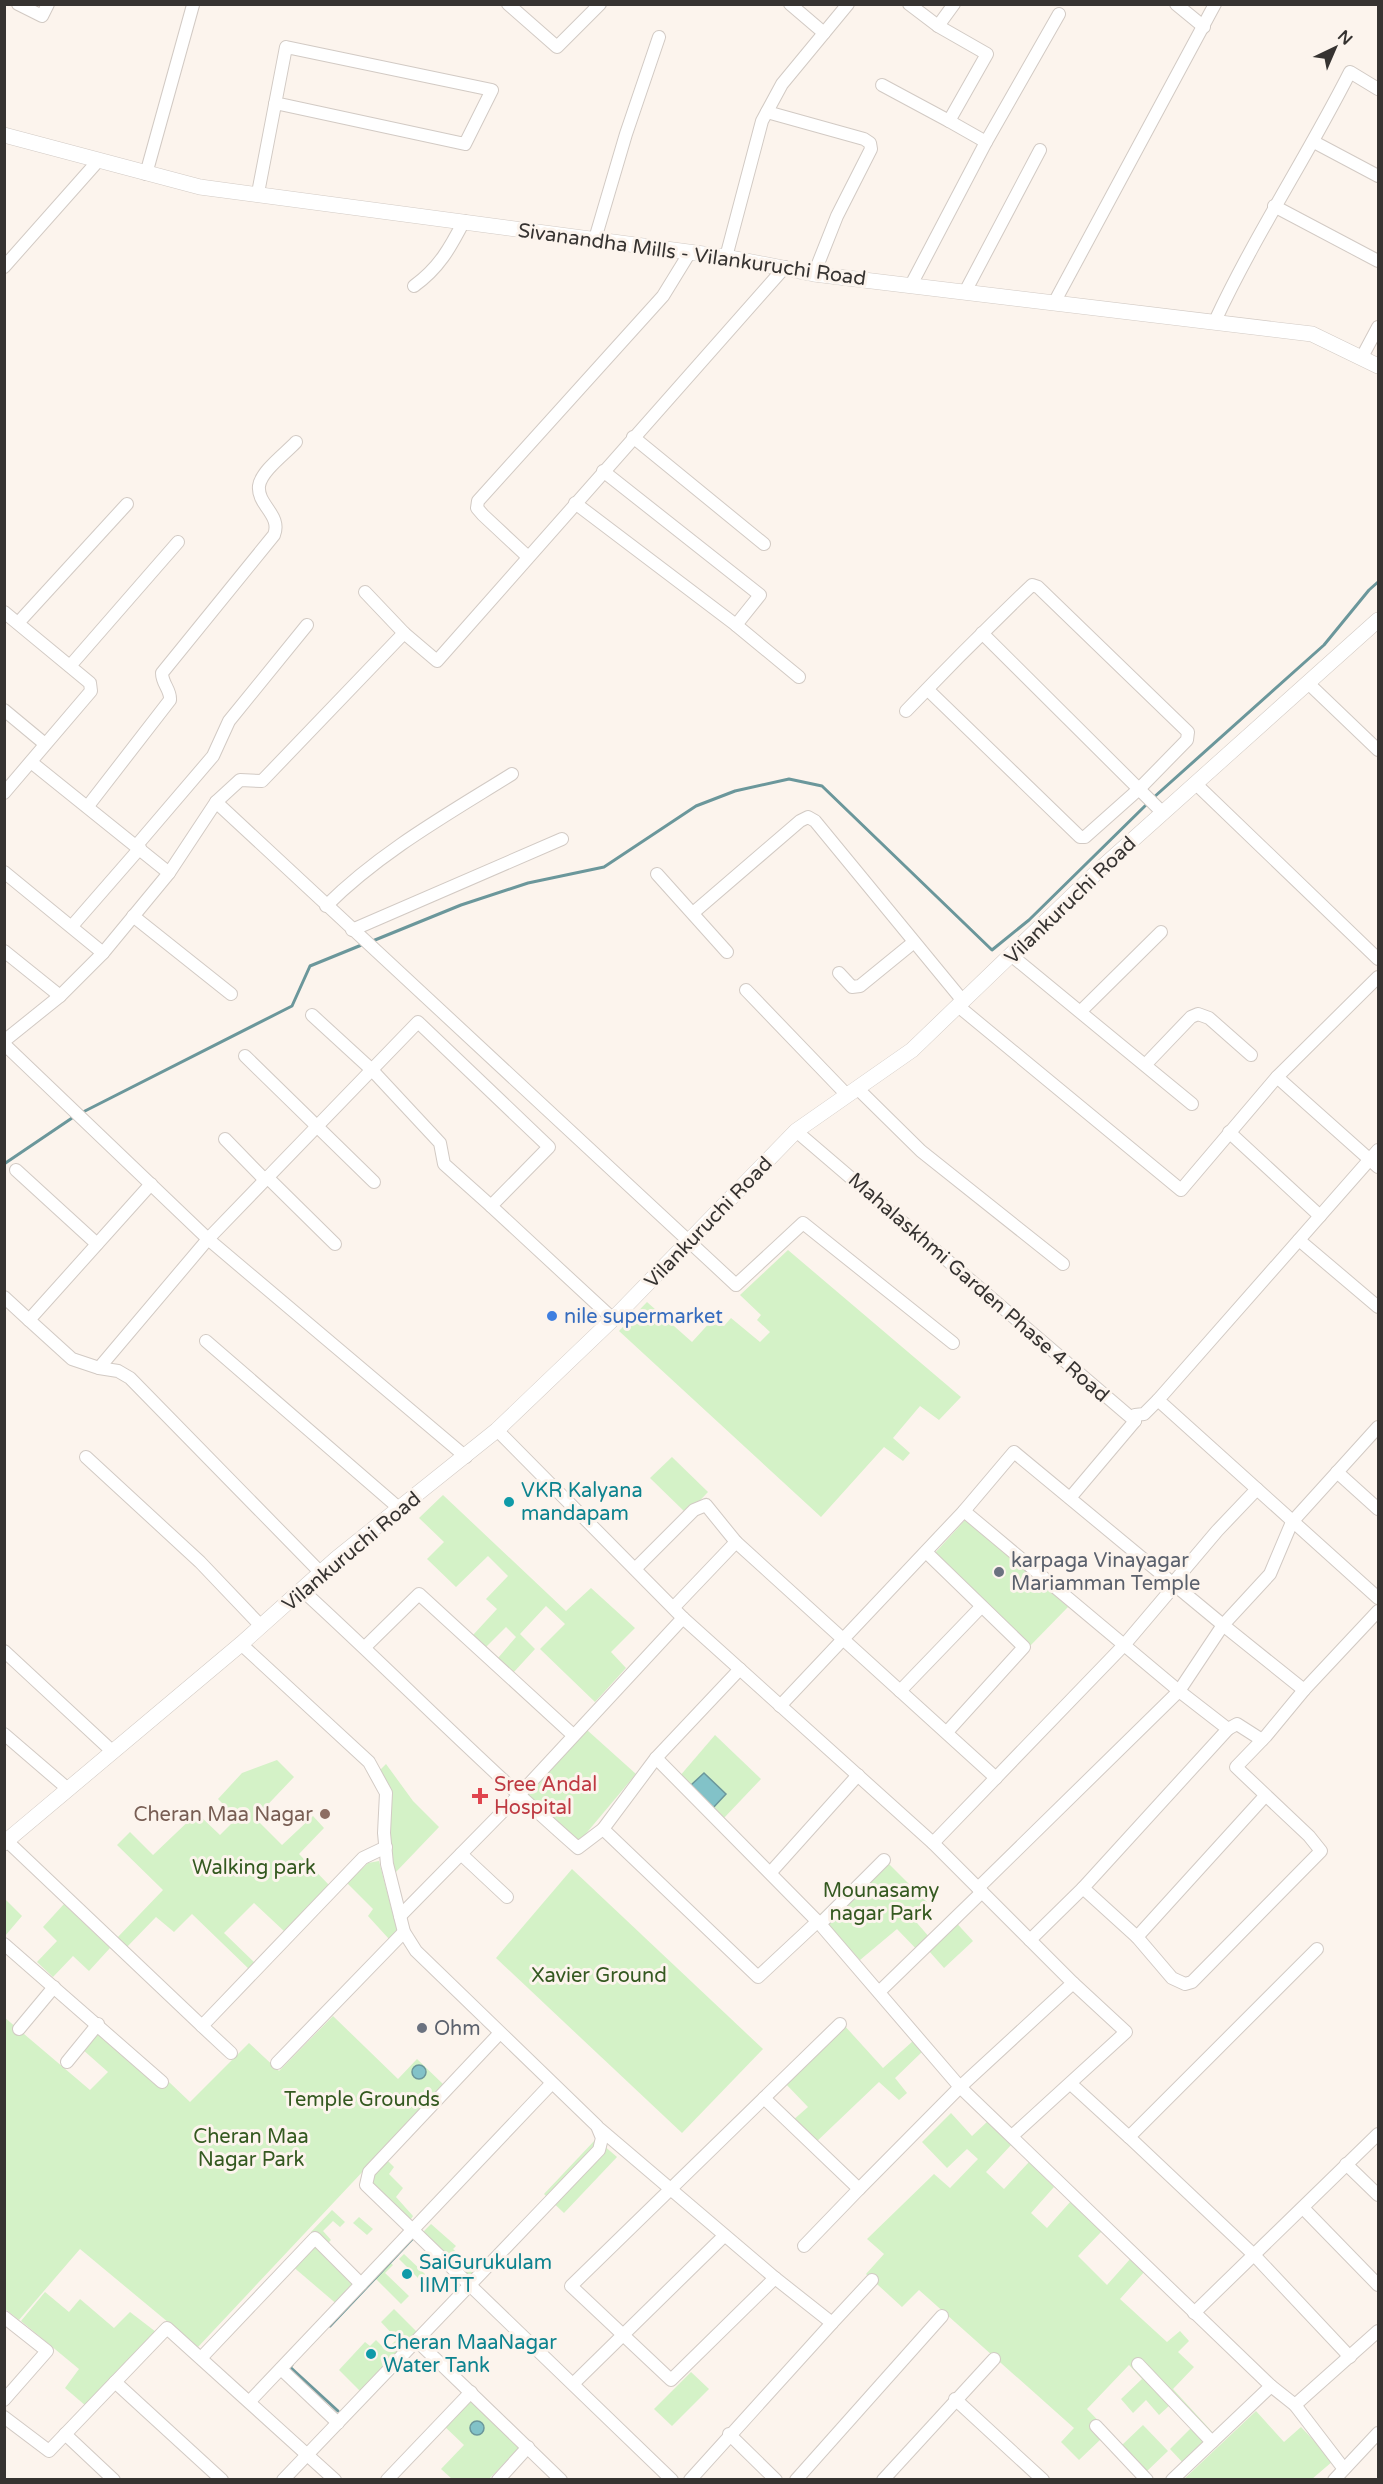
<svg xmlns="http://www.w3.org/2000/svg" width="1383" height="2484" font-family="'Varela Round',sans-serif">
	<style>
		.green { fill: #d4f2c7 }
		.water { fill: #82c2c8; stroke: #6b979b; stroke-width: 1.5 }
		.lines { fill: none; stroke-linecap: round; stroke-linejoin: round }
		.stream { stroke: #6b979b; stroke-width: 3 }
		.minor-casing { stroke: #d2cac4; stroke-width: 14 }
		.major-casing { stroke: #d2cac4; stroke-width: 16 }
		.minor { stroke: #fff; stroke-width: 12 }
		.major { stroke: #fff; stroke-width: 15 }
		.shop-dot { fill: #3f7fe0; stroke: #fcf4ed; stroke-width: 2 }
		.culture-dot { fill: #0f9aa8; stroke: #fcf4ed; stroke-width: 2 }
		.worship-dot { fill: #6b7280; stroke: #fcf4ed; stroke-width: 2 }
		.health-dot { fill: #e0444e; stroke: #fcf4ed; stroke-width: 2 }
		.education-dot { fill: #8d6e63; stroke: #fcf4ed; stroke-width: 2 }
		.labels { text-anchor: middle; stroke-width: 6; stroke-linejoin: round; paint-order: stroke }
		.street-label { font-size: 20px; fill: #363331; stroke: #fcf4ed }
		.shop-label { font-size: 20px; fill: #366cbe; stroke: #fcf4ed; text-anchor: start }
		.culture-label { font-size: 20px; fill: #0d838f; stroke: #fcf4ed; text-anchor: start }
		.worship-label { font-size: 20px; fill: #5b616d; stroke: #fcf4ed; text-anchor: start }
		.health-label { font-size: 20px; fill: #be3a42; stroke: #fcf4ed; text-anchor: start }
		.education-label { font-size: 20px; fill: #785e54; stroke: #fcf4ed; text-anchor: end }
		.park-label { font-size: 20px; fill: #345920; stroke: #fcf4ed }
	</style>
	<rect width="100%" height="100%" fill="#fcf4ed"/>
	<g class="green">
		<polygon points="788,1250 961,1397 939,1420 920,1406 893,1438 910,1453 903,1461 884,1447 821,1517 619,1331 647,1302 692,1342 713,1319 724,1326 731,1318 760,1342 770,1332 757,1320 761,1315 740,1295"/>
		<polygon points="672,1457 708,1492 687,1514 650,1478"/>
		<polygon points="443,1495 566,1611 591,1588 635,1628 611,1652 626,1668 595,1702 540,1649 565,1624 546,1606 520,1634 535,1649 513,1673 498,1658 516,1637 506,1627 485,1648 473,1635 497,1609 486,1599 508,1576 488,1556 456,1587 427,1559 444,1542 419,1518"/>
		<polygon points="966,1519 1068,1607 1029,1647 934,1554"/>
		<polygon points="587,1730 636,1774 578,1843 525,1796"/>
		<polygon points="715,1735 761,1779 723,1819 679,1777"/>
		<polygon points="277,1760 294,1777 255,1818 282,1845 313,1816 324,1828 299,1854 330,1886 285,1932 254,1903 224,1933 257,1965 251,1971 192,1914 174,1932 156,1917 126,1948 116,1939 163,1890 117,1845 130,1832 153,1855 197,1813 220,1835 237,1818 218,1799 242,1773"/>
		<polygon points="386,1764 413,1801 439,1827 395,1873 380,1770"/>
		<polygon points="882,1857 927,1902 911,1916 930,1938 951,1917 973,1941 944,1968 929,1951 923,1956 897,1929 860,1960 819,1915"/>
		<polygon points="379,1861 397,1930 389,1939 368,1916 373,1909 347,1883 368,1863"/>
		<polygon points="572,1869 763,2049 682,2133 496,1958"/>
		<polygon points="5,1899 22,1916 5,1936"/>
		<polygon points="64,1904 110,1948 89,1971 73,1956 53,1977 37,1962 57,1941 43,1927"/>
		<polygon points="333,2016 398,2079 417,2059 444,2085 198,2347 80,2249 19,2320 4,2308 4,2017 90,2090 108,2072 82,2049 97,2031 162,2089 169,2082 190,2102 249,2043 279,2071"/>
		<polygon points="843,2024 883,2068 913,2041 923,2051 895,2078 907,2093 899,2100 879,2082 814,2144 792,2121 808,2107 784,2082"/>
		<polygon points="951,2113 972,2136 988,2121 1012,2144 986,2172 1004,2189 1029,2162 1054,2187 1031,2213 1047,2228 1071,2201 1102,2231 1078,2256 1107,2285 1131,2258 1145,2271 1120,2299 1167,2342 1180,2331 1189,2341 1178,2352 1194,2367 1173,2389 1215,2435 1184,2464 1170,2449 1191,2428 1170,2405 1159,2415 1146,2400 1133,2413 1121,2399 1142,2379 1129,2365 1087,2409 1122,2445 1143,2425 1168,2451 1146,2472 1152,2479 1137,2479 1138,2478 1101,2439 1079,2460 1061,2442 1074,2428 919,2290 902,2307 866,2274 884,2254 867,2239 934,2174 950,2188 978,2159 967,2149 947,2168 922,2142"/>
		<polygon points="596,2139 617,2157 564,2213 544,2194"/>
		<polygon points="385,2158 394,2167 389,2174 403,2188 396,2197 413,2216 409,2222 368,2185 371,2172"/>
		<polygon points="332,2210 345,2222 340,2227 333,2221 323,2231 331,2240 325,2246 311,2232"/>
		<polygon points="359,2217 373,2229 367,2235 353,2223"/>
		<polygon points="431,2224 456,2246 453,2249 477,2271 470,2279 421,2234"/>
		<polygon points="313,2242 358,2286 339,2306 291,2265"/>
		<polygon points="404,2254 425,2274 420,2280 399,2259"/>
		<polygon points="387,2260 393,2265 385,2273 409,2296 401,2304 372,2275"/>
		<polygon points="45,2292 69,2312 80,2299 114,2328 130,2312 156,2332 86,2406 65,2388 79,2369 21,2321"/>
		<polygon points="394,2309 418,2333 360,2391 339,2370 365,2342 370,2346 376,2340 386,2350 397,2339 381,2322"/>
		<polygon points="691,2372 709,2389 672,2426 654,2409"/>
		<polygon points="470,2397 521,2446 489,2479 452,2479 441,2469 464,2445 443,2425"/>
		<polygon points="1256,2411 1284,2442 1301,2427 1333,2461 1312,2479 1183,2480"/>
	</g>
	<g class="water">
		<polygon points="704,1773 726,1794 713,1808 691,1785"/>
		<circle cx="419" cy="2072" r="7"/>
		<circle cx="477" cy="2428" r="7"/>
	</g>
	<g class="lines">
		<g class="stream">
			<polyline points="1153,798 1324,645 1369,590 1378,582"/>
			<polyline points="370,942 461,905 528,883 604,867 696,806 735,791 789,779 822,786 992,950 1029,920 1148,803"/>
			<polyline points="81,1113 292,1006 310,966 364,944"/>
			<polyline points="4,1164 75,1116"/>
			<polyline points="330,2326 414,2237"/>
			<polyline points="292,2365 290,2367 338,2411"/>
		</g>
		<g class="minor-casing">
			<g id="minor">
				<polyline points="18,4 42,16 48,4"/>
				<polyline points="508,4 557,47 600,4"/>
				<polyline points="790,4 824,33"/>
				<polyline points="909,4 938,26 987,54 949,121 986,142 911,285"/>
				<polyline points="1176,4 1204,27"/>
				<polyline points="938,26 954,4"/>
				<polyline points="882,85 949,121"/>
				<polyline points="767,112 864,139 870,143 871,149 837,216 814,274"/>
				<polyline points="986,142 1059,14"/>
				<polyline points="1314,142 1378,176"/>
				<polyline points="146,174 193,5"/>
				<polyline points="258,193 286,47 492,90 465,144 275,103"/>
				<polyline points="1274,206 1378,261"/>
				<polyline points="595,239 626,134 659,37"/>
				<polyline points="726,257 762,121 782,84 848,4"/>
				<polyline points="4,267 98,161"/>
				<path d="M414,286C439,268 450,248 464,221"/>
				<polyline points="965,292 1040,150"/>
				<polyline points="1054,303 1215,4"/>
				<path d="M1215,321C1255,235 1307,157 1350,72L1378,89"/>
				<polyline points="1362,357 1378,327"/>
				<polyline points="633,437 764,544"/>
				<polyline points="603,471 760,595 736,625"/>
				<polyline points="575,503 736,625 799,677"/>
				<polyline points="528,557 483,515 477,508 478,501 663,296 690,252"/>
				<polyline points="365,592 404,633"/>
				<polyline points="4,612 90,683 91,691 4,793"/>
				<polyline points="18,623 127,504"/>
				<polyline points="982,633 1163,813"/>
				<polyline points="70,666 178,542"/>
				<polyline points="1308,683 1378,750"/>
				<polyline points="4,710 45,744"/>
				<path d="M906,711C947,668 989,626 1032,585L1038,587L1188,732L1187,740L1139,789L1085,837H1080L927,689"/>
				<polyline points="1197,785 1378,959"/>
				<polyline points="216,802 736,1285 803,1223 953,1343"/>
				<path d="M88,806L170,700C171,690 162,684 162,673L274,535C282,515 257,505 259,486C261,471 286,453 296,442"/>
				<polyline points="137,845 213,756 229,721 307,625"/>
				<polyline points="4,872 103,953"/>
				<polyline points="169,873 216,802 240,780 262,781 404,633 437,661 785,267"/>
				<polyline points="657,874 727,952"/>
				<path d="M326,906C380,852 448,814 512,774"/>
				<polyline points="693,913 800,821 808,817 815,821 963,1001"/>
				<polyline points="133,916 231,994"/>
				<polyline points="72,926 140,848"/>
				<polyline points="352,930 562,839"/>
				<polyline points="4,951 60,996"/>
				<polyline points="1012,956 1192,1104"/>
				<polyline points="839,973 852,987 860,986 914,942"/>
				<polyline points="746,990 847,1095"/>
				<polyline points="958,1006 1181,1190 1277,1077 1378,1167"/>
				<polyline points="1081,1011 1161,932"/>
				<polyline points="312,1015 372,1070 440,1143 444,1164 491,1206"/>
				<polyline points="4,1041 60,996 103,953 169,873 31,762"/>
				<polyline points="4,1044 208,1239 466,1457"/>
				<polyline points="245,1056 374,1182"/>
				<polyline points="1146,1064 1191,1017 1198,1014 1209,1018 1251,1055"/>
				<polyline points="1277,1077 1378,977"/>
				<polyline points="857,1088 921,1151 1063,1264"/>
				<polyline points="796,1131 1135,1421 1135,1415 1144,1414 1158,1400"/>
				<polyline points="1229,1132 1320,1216"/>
				<polyline points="225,1139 265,1180"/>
				<polyline points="1378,1150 1158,1400 1378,1598"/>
				<polyline points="16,1170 97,1244"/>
				<polyline points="267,1177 335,1244"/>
				<polyline points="1299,1240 1378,1307"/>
				<polyline points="4,1297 29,1320 151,1184"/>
				<polyline points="29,1320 72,1359 99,1368"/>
				<polyline points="206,1341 400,1509"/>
				<polyline points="1378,1427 1292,1522 1270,1574 1223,1625 1304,1690 1378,1611"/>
				<polyline points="497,1430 683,1618 933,1843 1073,1983 960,2087 859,2189 764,2098"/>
				<polyline points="86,1457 200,1562 261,1626"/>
				<polyline points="1337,1472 1378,1509"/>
				<polyline points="1070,1498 1135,1421"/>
				<polyline points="964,1511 1179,1691 1228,1729 1083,1888 1030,1940"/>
				<polyline points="926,1552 1024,1647 947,1732"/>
				<polyline points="635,1569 694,1510 706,1505 736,1542"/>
				<polyline points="321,1573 130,1378 118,1371 99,1368 208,1239 418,1022 549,1147 491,1206 613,1319"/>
				<polyline points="1173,1583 1217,1531 1257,1489"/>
				<path d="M302,1590C395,1675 483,1765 578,1848L603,1829L656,1758L740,1669"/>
				<polyline points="674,1607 736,1542 996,1778"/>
				<polyline points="241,1644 369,1762 386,1793 384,1833 387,1864 404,1932 416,1951 597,2126 602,2138 599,2150 283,2480"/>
				<polyline points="365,1647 419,1594 573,1735"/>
				<polyline points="4,1651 113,1752"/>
				<polyline points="900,1691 981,1607"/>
				<polyline points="780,1706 964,1511 1014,1452 1223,1625 1179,1691 978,1888"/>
				<polyline points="1228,1729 1237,1724 1262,1740"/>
				<polyline points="4,1734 68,1789"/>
				<polyline points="656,1758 820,1924 960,2087 1271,2386 1172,2480"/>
				<polyline points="603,1829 758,1977 817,1922"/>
				<polyline points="7,1841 202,2026 363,1858 386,1847"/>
				<polyline points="933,1843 1125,1644 1175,1585"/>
				<polyline points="461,1854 507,1897"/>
				<polyline points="771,1872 858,1775"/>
				<polyline points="1083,1888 1137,1937 1172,1978 1185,1984 1192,1982 1321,1851 1309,1836 1236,1767 1266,1736 1304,1690"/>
				<polyline points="400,1916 518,1796 683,1618"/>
				<polyline points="820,1924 884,1860"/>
				<polyline points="1137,1937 1265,1796"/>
				<polyline points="4,1944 162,2082"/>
				<polyline points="1317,1949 1129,2137 1254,2255 1350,2357"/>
				<polyline points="879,1992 982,1892"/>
				<polyline points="202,2026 231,2053"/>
				<polyline points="19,2029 54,1987"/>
				<polyline points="499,2034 369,2172 366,2185 672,2480"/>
				<polyline points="67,2062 98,2024"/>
				<polyline points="277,2063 404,1932"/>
				<polyline points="1071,2084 1129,2137"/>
				<polyline points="600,2129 775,2278 832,2323 872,2280"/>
				<polyline points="1012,2136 1126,2032 1073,1983"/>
				<polyline points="1346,2164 1378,2195"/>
				<polyline points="1304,2209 1378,2285"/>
				<polyline points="804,2246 859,2189"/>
				<polyline points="775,2278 671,2380 571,2286 840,2024"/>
				<polyline points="1194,2313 1378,2134"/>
				<polyline points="4,2317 47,2351 4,2400"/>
				<polyline points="417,2341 561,2480"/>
				<polyline points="201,2358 315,2238 361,2284"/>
				<polyline points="1138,2364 1212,2442"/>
				<polyline points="281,2369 338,2423"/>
				<polyline points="115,2382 222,2480"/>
				<polyline points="574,2383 724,2236"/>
				<polyline points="1271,2386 1295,2405 1378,2331"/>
				<polyline points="955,2399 1043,2480"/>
				<polyline points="250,2401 552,2083"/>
				<polyline points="1295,2405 1344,2469"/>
				<polyline points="4,2417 49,2451 167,2328 335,2480"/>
				<polyline points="1096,2426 1147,2480"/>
				<polyline points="65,2434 114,2480"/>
				<polyline points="729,2434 776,2480"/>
				<polyline points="387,2480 471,2392"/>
				<polyline points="498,2480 528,2447"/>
				<polyline points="690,2480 832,2323"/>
				<polyline points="796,2480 942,2316"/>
				<polyline points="883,2480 994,2359"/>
				<polyline points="1334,2480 1378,2433"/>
			</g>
		</g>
		<g class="major-casing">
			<g id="major">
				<polyline points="4,135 200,187 726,257 814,274 1312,334 1378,366"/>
				<polyline points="4,1843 241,1644 337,1558 497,1430 613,1319 796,1131 912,1050 1099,870 1378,620"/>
			</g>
		</g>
		<use href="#minor" class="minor"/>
		<use href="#major" class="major"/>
	</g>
	<circle class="shop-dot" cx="552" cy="1316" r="6"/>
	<g class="culture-dot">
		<circle cx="509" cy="1502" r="6"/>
		<circle cx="407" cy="2274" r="6"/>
		<circle cx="371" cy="2354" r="6"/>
	</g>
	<g class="worship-dot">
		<circle cx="999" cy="1572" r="6"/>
		<circle cx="422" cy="2028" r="6"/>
	</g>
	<path class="health-dot" d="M477 1787h6v6h6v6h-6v6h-6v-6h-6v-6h6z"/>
	<circle class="education-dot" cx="325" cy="1814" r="6"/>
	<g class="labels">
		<g class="street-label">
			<text transform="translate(692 254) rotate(8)" y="7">Sivanandha Mills - Vilankuruchi Road</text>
			<text transform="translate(1070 900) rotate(-44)" y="7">Vilankuruchi Road</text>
			<text transform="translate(708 1222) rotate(-46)" y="7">Vilankuruchi Road</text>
			<text transform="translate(979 1287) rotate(41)" y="7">Mahalaskhmi Garden Phase 4 Road</text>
			<text transform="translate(351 1551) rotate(-40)" y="7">Vilankuruchi Road</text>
		</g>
		<g class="shop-label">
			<text x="564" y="1323">nile supermarket</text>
		</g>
		<g class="culture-label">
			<text x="521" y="1497">VKR Kalyana<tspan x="521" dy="23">mandapam</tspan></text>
			<text x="419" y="2269">SaiGurukulam<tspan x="419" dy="23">IIMTT</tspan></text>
			<text x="383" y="2349">Cheran MaaNagar<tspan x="383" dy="23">Water Tank</tspan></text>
		</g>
		<g class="worship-label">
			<text x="1011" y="1567">karpaga Vinayagar<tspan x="1011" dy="23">Mariamman Temple</tspan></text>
			<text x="434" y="2035">Ohm</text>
		</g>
		<g class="health-label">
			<text x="494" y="1791">Sree Andal<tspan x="494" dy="23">Hospital</tspan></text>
		</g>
		<g class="education-label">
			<text x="313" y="1821">Cheran Maa Nagar</text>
		</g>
		<g class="park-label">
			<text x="254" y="1874">Walking park</text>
			<text x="881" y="1897">Mounasamy<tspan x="881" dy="23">nagar Park</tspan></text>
			<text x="599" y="1982">Xavier Ground</text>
			<text x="362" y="2106">Temple Grounds</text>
			<text x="251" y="2143">Cheran Maa<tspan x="251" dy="23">Nagar Park</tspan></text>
		</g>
	</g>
	<rect width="1383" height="2484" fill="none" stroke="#363331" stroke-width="12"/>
	<g transform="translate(1335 48) rotate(44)" stroke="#fcf4ed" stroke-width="4.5" paint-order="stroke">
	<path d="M0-4.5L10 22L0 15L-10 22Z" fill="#363331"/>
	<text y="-9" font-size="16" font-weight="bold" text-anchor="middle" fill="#363331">N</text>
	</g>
</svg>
